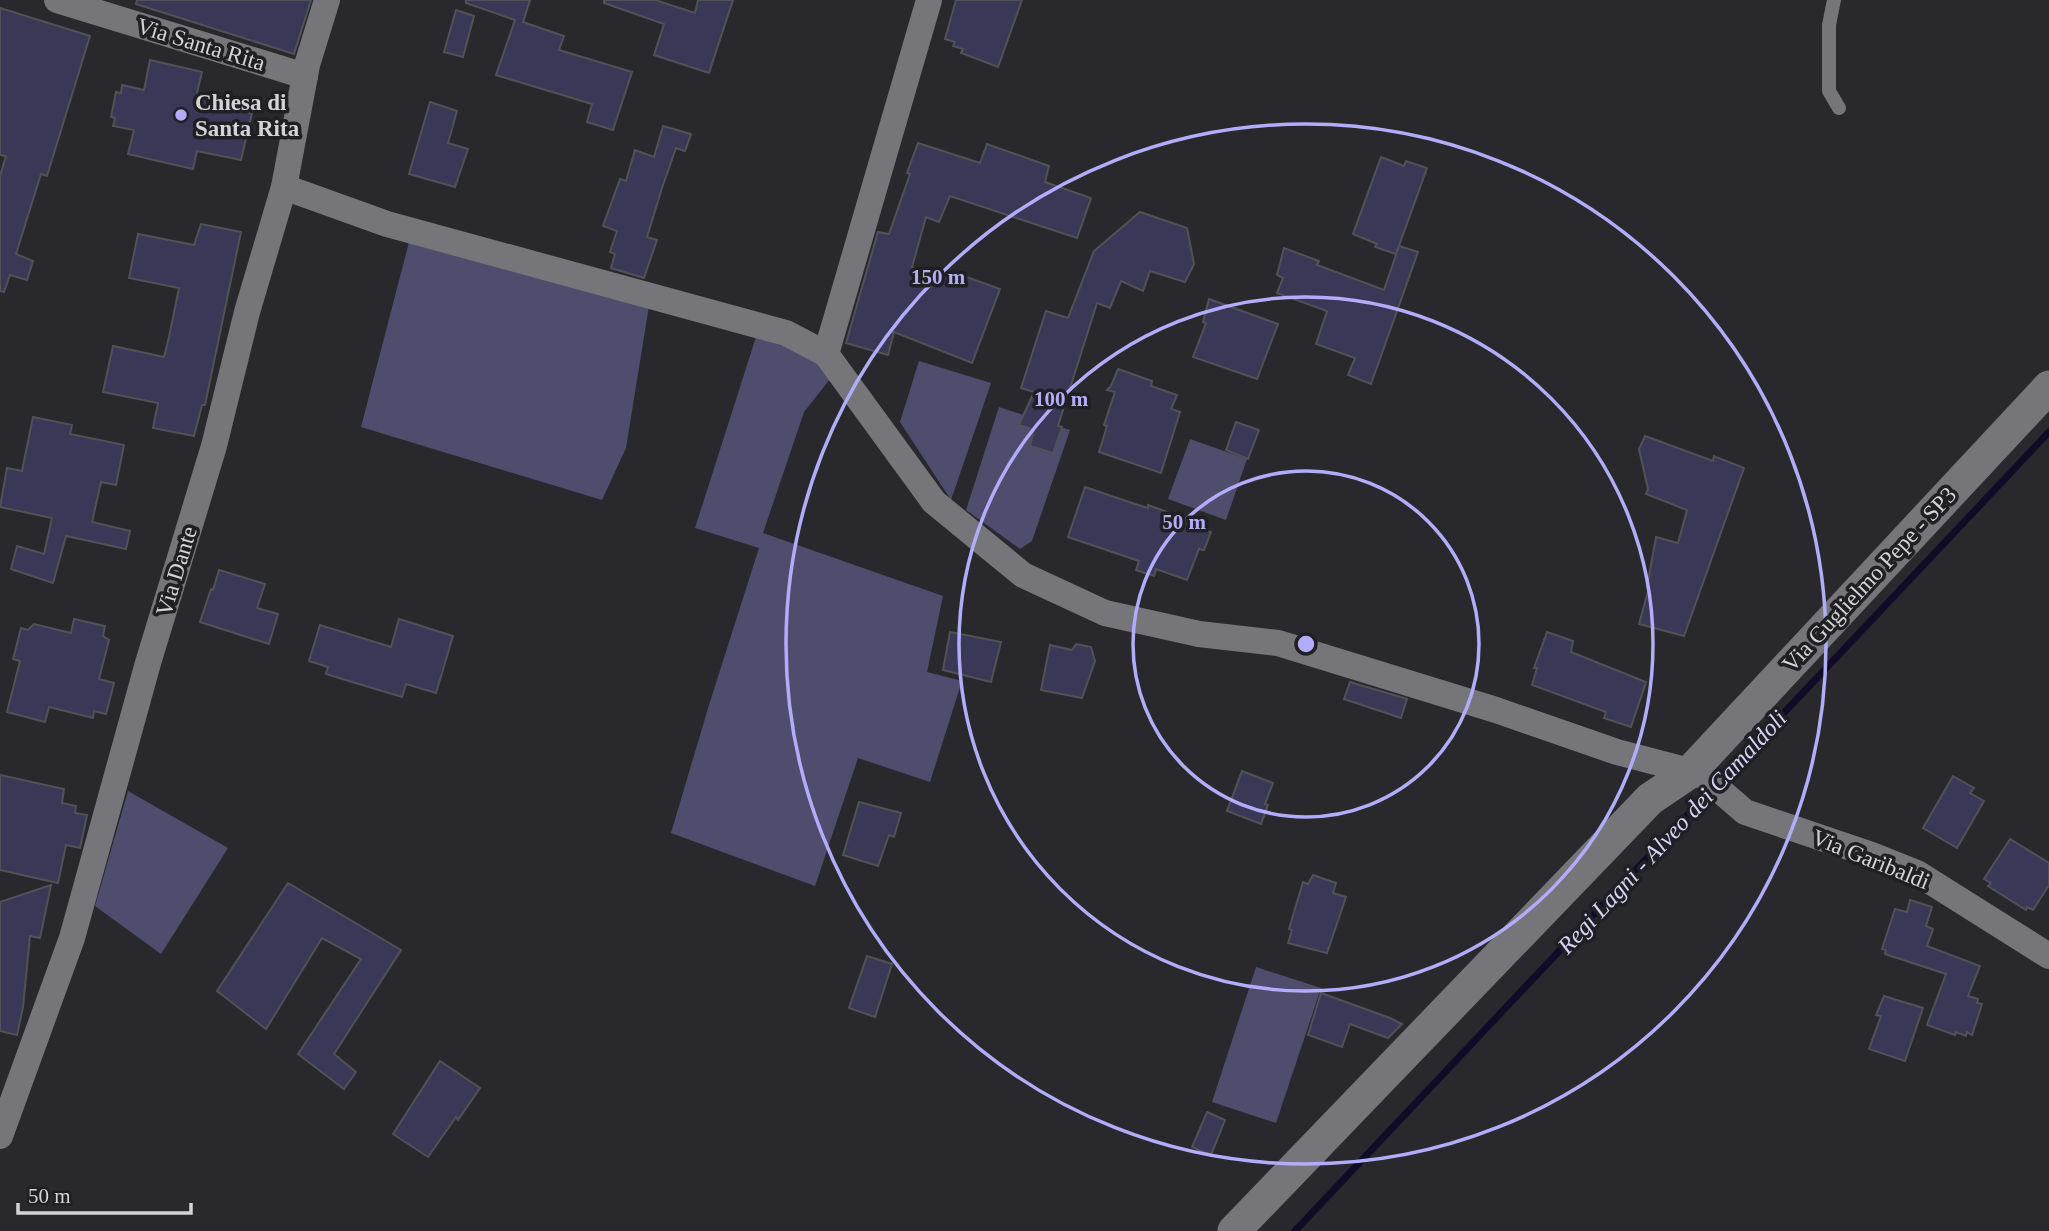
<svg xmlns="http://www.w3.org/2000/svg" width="2049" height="1231" font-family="'Times New Roman',serif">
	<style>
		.green { fill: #4f4d6e }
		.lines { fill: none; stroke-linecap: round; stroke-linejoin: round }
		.stream { stroke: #100c27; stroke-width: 7 }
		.building { fill: #3a3857; stroke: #515156; stroke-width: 2 }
		.service { stroke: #75757a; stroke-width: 14 }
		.minor { stroke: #75757a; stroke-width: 26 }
		.tertiary { stroke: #75757a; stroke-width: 33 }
		.ring { fill: none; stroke: #b1adfa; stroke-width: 3.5 }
		.poi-dot { fill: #b1adfa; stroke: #202024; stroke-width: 2.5 }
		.labels { text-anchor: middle; stroke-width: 7; stroke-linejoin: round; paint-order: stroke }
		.street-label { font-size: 23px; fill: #d4d4d7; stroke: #202024 }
		.poi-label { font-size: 23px; font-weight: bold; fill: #d4d4d7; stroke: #202024; text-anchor: start }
		.water-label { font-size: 24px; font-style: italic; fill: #d5d5f9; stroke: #202024 }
		.centre { fill: #b1adfa; stroke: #202024; stroke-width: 3.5 }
		.ring-label { font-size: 21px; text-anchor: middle; font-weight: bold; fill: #b1adfa; stroke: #202024; stroke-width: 7; stroke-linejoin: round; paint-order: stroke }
	</style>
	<rect width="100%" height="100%" fill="#29292d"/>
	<g class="green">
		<polygon points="409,242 649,306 626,448 602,500 361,427"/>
		<polygon points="756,337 784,346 821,365 830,379 804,412 763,533 943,596 927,672 962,681 930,782 858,758 815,886 671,833 709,705 759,548 695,528"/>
		<polygon points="919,361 991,383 951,500 900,422"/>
		<polygon points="999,407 1070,430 1032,541 1020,549 966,510"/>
		<polygon points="1190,439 1247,459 1226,520 1168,499"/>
		<polygon points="128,791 228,848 161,954 95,906"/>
		<polygon points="1256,967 1321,988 1276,1123 1212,1102"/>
	</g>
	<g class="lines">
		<polyline class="stream" points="1295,1231 2049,432"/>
	</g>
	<g class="building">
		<polygon points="137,0 311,0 294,54 136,4"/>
		<polygon points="466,0 530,0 523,22 564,36 559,50 632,72 613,130 587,122 592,104 496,75 515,20 466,3"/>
		<polygon points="604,0 655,0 695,13 698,0 733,0 709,73 654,55 664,24 604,3"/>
		<polygon points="956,0 1022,0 998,67 961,53 963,49 953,46 955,42 945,39"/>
		<polygon points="0,8 90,36 47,176 41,174 16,254 33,261 27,280 10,275 4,292 0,291 0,176 6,156 0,155"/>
		<polygon points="456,10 474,16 463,57 444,52"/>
		<polygon points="150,60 202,72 196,97 248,110 247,112 252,113 241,160 197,151 193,169 128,154 134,130 113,126 115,118 111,117 116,92 121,93 122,85 144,90"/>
		<polygon points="430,102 457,111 448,143 468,149 455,187 409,174"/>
		<polygon points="663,126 691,134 685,151 676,148 662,188 647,237 657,240 644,278 611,268 615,254 610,252 617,231 603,226 620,179 626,181 635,150 654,157"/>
		<polygon points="918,143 980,163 987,144 1049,166 1045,182 1091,198 1077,238 950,196 939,222 926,217 912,267 961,282 964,276 1000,289 972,363 894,332 888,355 846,343 878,232 889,234 910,174 907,173"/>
		<polygon points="1381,157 1404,166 1406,161 1427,168 1396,254 1375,247 1377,244 1353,234"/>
		<polygon points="1140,212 1187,228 1194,264 1185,282 1150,271 1143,291 1121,281 1110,308 1097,303 1058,426 1062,427 1053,453 1030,446 1034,430 1019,425 1034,392 1021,388 1046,311 1068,318 1094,251"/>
		<polygon points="201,224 241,232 205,405 202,405 194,436 153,428 158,403 103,392 113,346 164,357 169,337 179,288 129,278 138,234 194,245"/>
		<polygon points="1399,246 1418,252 1371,384 1348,375 1355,358 1316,344 1327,311 1277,293 1283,278 1277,275 1284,248 1319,261 1317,265 1384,290"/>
		<polygon points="1209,299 1278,324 1257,379 1193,357 1206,323 1203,322"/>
		<polygon points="1118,369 1152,381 1151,386 1177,395 1171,409 1180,412 1161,473 1099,452 1107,426 1104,425 1115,392 1107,390 1111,386"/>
		<polygon points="33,417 72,425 70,434 124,445 116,485 101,482 92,522 130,531 126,549 66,536 53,583 11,569 17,546 44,554 52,518 0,507 7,468 22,471"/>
		<polygon points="1236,422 1259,430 1248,459 1226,450"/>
		<polygon points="1645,436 1713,461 1714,456 1744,468 1684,636 1639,624 1649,588 1647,587 1656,537 1678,543 1687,510 1646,494 1648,489 1639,449"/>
		<polygon points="1085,487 1138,505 1148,508 1148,505 1181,517 1182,522 1211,532 1204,550 1199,549 1187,580 1156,569 1154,576 1136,570 1139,561 1068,537"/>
		<polygon points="219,570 265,584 257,608 278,614 269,644 200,622 211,589 213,590"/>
		<polygon points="74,619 105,626 103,636 109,640 99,679 114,683 106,714 94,711 93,718 49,707 45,722 7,712 20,661 13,659 21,628 28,630 34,624 71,633"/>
		<polygon points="399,619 453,636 436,693 406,684 402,697 326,674 328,667 309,661 320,625 391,647"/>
		<polygon points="950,632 1001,642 991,682 943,670"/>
		<polygon points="1547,632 1573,641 1571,652 1646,682 1631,727 1604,718 1606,712 1532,685 1537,668 1534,668"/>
		<polygon points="1076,644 1091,647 1095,661 1082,698 1041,690 1050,645 1072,650"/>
		<polygon points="1350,682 1407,699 1401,718 1344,699"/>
		<polygon points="1242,771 1273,783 1265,804 1268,805 1261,824 1227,811"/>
		<polygon points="0,775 64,789 62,803 76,806 75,813 87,815 80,848 66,845 58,883 0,870"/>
		<polygon points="1953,776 1974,788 1970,793 1984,801 1957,848 1923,828"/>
		<polygon points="859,802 901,813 894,837 889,835 878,866 843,855"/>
		<polygon points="2010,839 2049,863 2049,885 2033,910 2027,907 2026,910 1988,886 1991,883 1984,879"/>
		<polygon points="1313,875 1336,883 1333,893 1346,897 1327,953 1288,943 1292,930 1289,929 1303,882 1308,884"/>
		<polygon points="288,883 401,950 334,1054 356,1072 344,1089 298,1054 361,959 322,938 266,1029 217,991"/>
		<polygon points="51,885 40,938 30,936 23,1007 17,1035 0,1031 0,902"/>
		<polygon points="1910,900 1932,907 1926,926 1933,929 1927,946 1980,966 1968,996 1978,999 1977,1003 1982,1004 1972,1035 1967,1032 1966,1036 1956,1032 1955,1035 1927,1025 1946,974 1885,954 1886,950 1882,949 1895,909 1907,912"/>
		<polygon points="867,956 892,964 875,1017 849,1008"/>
		<polygon points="1321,993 1390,1018 1402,1024 1388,1038 1350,1024 1342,1047 1308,1035"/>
		<polygon points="1884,996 1923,1008 1905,1061 1869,1049 1881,1016 1876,1015"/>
		<polygon points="440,1061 480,1088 458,1120 456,1117 428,1157 393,1134"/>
		<polygon points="1207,1112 1225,1120 1211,1155 1192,1147"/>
	</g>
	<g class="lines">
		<polyline class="service" points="1834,0 1829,25 1829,91 1839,108"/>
		<g class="minor">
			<polyline points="57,0 305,76"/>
			<polyline points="284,187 387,224 786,333 826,354 934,502 1023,575 1105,613 1199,634 1278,643 1496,710 1617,752 1701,774 1745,812 1872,855 1917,873 2049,956"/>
			<polyline points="826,354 929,0"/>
			<polyline points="0,1136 72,938 148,663 214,446 247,312 284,187 307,65 327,0"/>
		</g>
		<polyline class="tertiary" points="1234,1231 1650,799 1690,772 2049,387"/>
	</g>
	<g class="ring">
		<circle cx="1306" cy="644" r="173"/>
		<circle cx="1306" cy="644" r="347"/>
		<circle cx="1306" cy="644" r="520"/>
	</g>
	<circle class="poi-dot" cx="181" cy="115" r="7"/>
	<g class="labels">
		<g class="street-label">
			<text transform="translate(201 44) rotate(17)" y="8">Via Santa Rita</text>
			<text transform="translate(176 571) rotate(-73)" y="8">Via Dante</text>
			<text transform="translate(1869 579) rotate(-47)" y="8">Via Guglielmo Pepe - SP3</text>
			<text transform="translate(1871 859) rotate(22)" y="8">Via Garibaldi</text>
		</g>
		<g class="poi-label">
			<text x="195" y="110">Chiesa di<tspan x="195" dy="26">Santa Rita</tspan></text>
		</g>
		<g class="water-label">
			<text transform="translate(1672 832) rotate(-47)" y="8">Regi Lagni - Alveo dei Camaldoli</text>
		</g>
	</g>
	<circle cx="1306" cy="644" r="10" class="centre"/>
	<g class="ring-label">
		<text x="938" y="284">150 m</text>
		<text x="1061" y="406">100 m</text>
		<text x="1184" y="529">50 m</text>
	</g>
	<path d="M18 1203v10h173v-10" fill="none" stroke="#d4d4d7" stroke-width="3.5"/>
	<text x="28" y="1203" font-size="21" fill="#d4d4d7" stroke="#202024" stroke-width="5" paint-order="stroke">50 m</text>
</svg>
